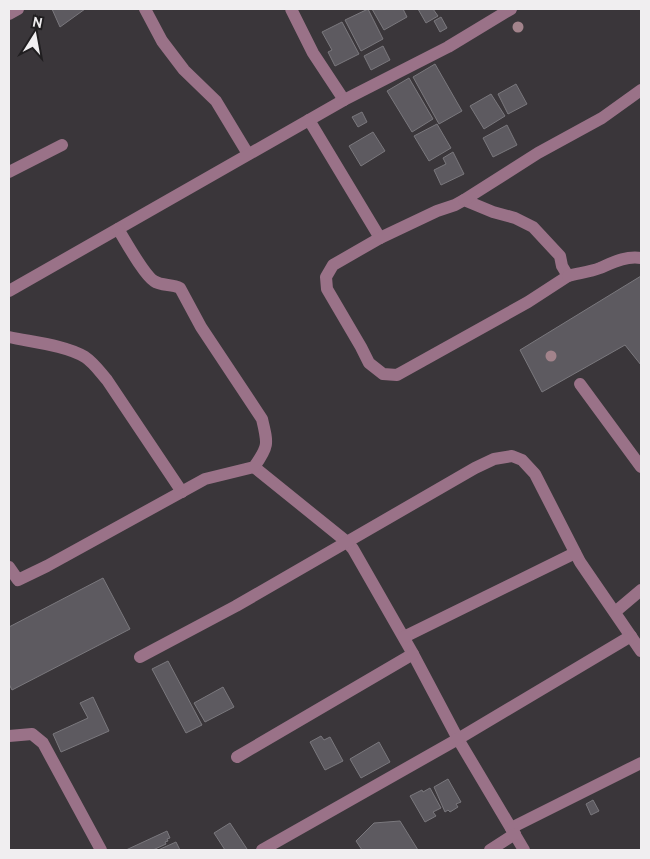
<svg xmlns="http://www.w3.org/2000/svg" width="650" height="859" font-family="Cabin,sans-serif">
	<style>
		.building { fill: #5d5a60; stroke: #7a787d }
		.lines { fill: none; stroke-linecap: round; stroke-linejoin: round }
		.minor { stroke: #9a7288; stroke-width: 12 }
		.tree { fill: #a2838b }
	</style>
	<rect width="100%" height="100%" fill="#3a363a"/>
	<g class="building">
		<polygon points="52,9 85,9 60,27"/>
		<polygon points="368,9 383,39 361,51 345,20"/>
		<polygon points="372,9 403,9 407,17 384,30"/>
		<polygon points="418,9 433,9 438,16 426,23"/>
		<polygon points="441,17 447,28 440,32 434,21"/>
		<polygon points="342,22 359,54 335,66 328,52 332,50 322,32"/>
		<polygon points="383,46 390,60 371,70 364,56"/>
		<polygon points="435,64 462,111 439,124 413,77"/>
		<polygon points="409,78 433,119 412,132 387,91"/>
		<polygon points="516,84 527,104 508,114 498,94"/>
		<polygon points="491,94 505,116 484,129 470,106"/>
		<polygon points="362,112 367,122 358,127 352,117"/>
		<polygon points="437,124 451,148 429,161 414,136"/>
		<polygon points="507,125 517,145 493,157 483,138"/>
		<polygon points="373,132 385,151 361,166 349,146"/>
		<polygon points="453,152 464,174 441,185 434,170 446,164 443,158"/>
		<polygon points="641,276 641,365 625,345 542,392 520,350"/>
		<polygon points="103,578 130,629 12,690 9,684 9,627"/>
		<polygon points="168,661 202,725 186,733 152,669"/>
		<polygon points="223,687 234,707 205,722 194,703"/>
		<polygon points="93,697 109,731 61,752 53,734 88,718 80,703"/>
		<polygon points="321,736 324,740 330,737 343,761 325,770 310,742"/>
		<polygon points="379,742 390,762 361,778 350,759"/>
		<polygon points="448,779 461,802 456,804 458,807 450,812 448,810 445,812 434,787"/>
		<polygon points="430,788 441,808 433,812 436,816 425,822 410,796 422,790 423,792"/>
		<polygon points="593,800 599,811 591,815 586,804"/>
		<polygon points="400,821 418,850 362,850 356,841 374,823"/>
		<polygon points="230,823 247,849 245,850 225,850 214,833"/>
		<polygon points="167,831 170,838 167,839 168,841 165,842 166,844 153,850 126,850"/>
		<polygon points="176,842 180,850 158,850"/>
	</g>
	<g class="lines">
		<g class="minor">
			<polyline points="145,9 162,41 184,70 216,101 248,154"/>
			<polyline points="291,9 313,53 344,100"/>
			<polyline points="9,14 18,9"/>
			<polyline points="309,120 380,238"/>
			<polyline points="9,172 62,145"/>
			<polygon points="464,200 493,212 515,218 533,227 560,256 562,266 568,276 528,302 397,375 383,374 369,363 361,347 327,289 326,277 333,265 380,238 437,211 455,205"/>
			<polyline points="464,200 538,153 602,118 641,90"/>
			<path d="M568,276C579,273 590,272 600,268C614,262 625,256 641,258"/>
			<polyline points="9,291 344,100 448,47 511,9"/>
			<path d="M9,337C31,342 65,345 85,357C94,363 100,372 107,380L182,492"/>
			<polyline points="580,384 641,467"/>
			<polyline points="254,467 347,542 353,549 413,654 458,739 524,850"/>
			<path d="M9,567L18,580L47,566L205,479L254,467C269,446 268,444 262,419L201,327L180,288C172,284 161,286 154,281C144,275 125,240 118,229"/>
			<polyline points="615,612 641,590"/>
			<polyline points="404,637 575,553"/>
			<polyline points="140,657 236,606 475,468 494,459 512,456 522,460 535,474 580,562 641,651"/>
			<polyline points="9,736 32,734 43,743 101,850"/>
			<polyline points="237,757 413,654"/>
			<polyline points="511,828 641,763"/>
			<polyline points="262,850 458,739 631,636"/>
			<polyline points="490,850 515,834"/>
		</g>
	</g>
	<g class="tree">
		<circle cx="518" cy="27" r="5.5"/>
		<circle cx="551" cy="356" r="5.5"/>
	</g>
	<rect width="650" height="859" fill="none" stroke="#f0eef0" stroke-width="20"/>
	<g transform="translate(35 35) rotate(11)" stroke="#201e20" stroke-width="4" paint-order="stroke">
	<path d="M0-4L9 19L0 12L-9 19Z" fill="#f0eef0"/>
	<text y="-8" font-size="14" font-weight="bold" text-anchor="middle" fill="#f0eef0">N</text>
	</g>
</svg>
